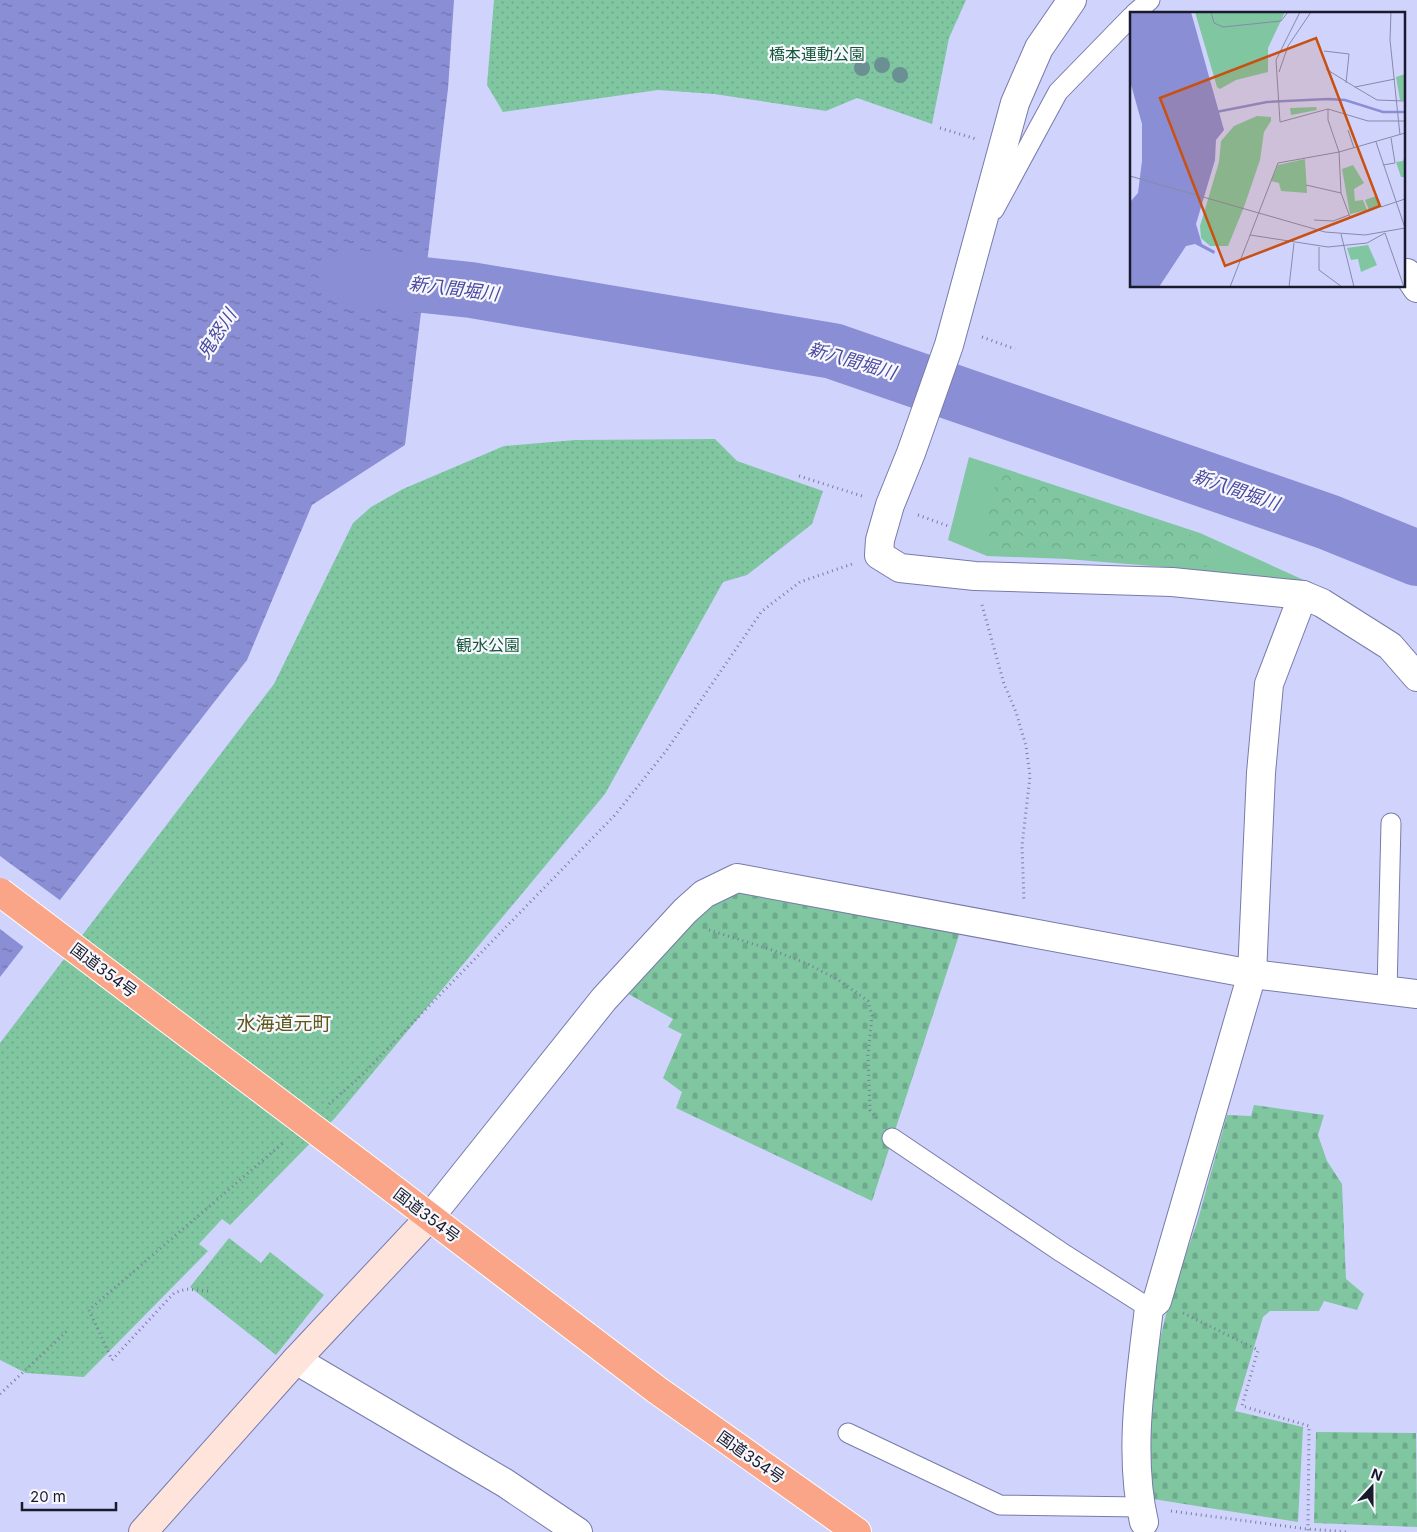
<svg xmlns="http://www.w3.org/2000/svg" width="1417" height="1532" font-family="Inter,'Noto Sans JP',sans-serif">
	<style>
		.green { fill: #7fc6a1 }
		.forest { fill: url(#forest-crowns) }
		.cemetery { fill: url(#cemetery-stones) }
		.park { fill: url(#park-dots) }
		.water { fill: url(#water-ripples) }
		.pier { fill: #d0d4fd }
		.lines { fill: none; stroke-linecap: round; stroke-linejoin: round }
		.river { stroke: #8a8ed5; stroke-width: 56 }
		.lane-casing { stroke: #777ba9; stroke-width: 21 }
		.street-casing { stroke: #777ba9; stroke-width: 30 }
		.secondary-casing { stroke: #777ba9; stroke-width: 30 }
		.highway-casing { stroke: #fff; stroke-width: 30 }
		.path { stroke: #7a7d9b; stroke-width: 3; stroke-dasharray: 1 4; stroke-linecap: butt }
		.lane { stroke: #fff; stroke-width: 19 }
		.street { stroke: #fff; stroke-width: 28 }
		.secondary { stroke: #fee4db; stroke-width: 28 }
		.highway { stroke: #faa587; stroke-width: 28 }
		.highway-bridge-casing { stroke: #fff; stroke-width: 30; stroke-linecap: butt }
		.highway-bridge { stroke: #faa587; stroke-width: 28 }
		.tree { fill: #6a9093 }
		.labels { text-anchor: middle; stroke-width: 4.5; stroke-linejoin: round; paint-order: stroke }
		.park-label { font-size: 16px; fill: #17583c; stroke: #f7f8fd }
		.street-label { font-size: 16px; fill: #191a2c; stroke: #f7f8fd }
		.water-label { font-size: 18px; font-style: italic; fill: #4c4a9f; stroke: #f7f8fd }
		.quarter-label { font-size: 19px; fill: #5f5619; stroke: #f7f8fd }
		.inset-river { fill: none; stroke: #8a8ed5; stroke-width: 2.5 }
		.inset-road { fill: none; stroke: #878aa9; stroke-width: 1 }
		.view { fill: #c95011; fill-opacity: 0.15; stroke: #c95011; stroke-width: 2.5 }
		.inset-edge { fill: none; stroke: #191a2c; stroke-width: 2.5 }
	</style>
	<defs>
		<pattern id="forest-crowns" width="20" height="18" patternUnits="userSpaceOnUse" patternTransform="scale(1.25)"><rect width="20" height="18" fill="#7fc6a1"/><path d="M2 6a3 3 0 1 1 6 0M12 15a3 3 0 1 1 6 0" fill="none" stroke="#6daa8b"/></pattern>
		<pattern id="cemetery-stones" width="16" height="16" patternUnits="userSpaceOnUse" patternTransform="scale(1.25)"><rect width="16" height="16" fill="#7fc6a1"/><path d="M2 7V4a2 2 0 0 1 4 0v3zM10 15v-3a2 2 0 0 1 4 0v3z" fill="#6daa8b"/></pattern>
		<pattern id="park-dots" width="8" height="8" patternUnits="userSpaceOnUse" patternTransform="scale(1.25)"><rect width="8" height="8" fill="#7fc6a1"/><path d="M2 2h.1M6 6h.1" fill="none" stroke="#6daa8b" stroke-width="1.8" stroke-linecap="round"/></pattern>
		<pattern id="water-ripples" width="26" height="14" patternUnits="userSpaceOnUse" patternTransform="scale(1.25)"><rect width="26" height="14" fill="#8a8ed5"/><path d="M2 4q2-2 4 0t4 0M15 11q2-2 4 0t4 0" fill="none" stroke="#7073ad"/></pattern>
	</defs>
	<rect width="100%" height="100%" fill="#d0d4fd"/>
	<polygon class="green" points="969,457 1200,533 1317,586 1176,568 1067,559 987,556 948,540"/>
	<path class="forest" d="M1002,473H1008L1214,543L1215,549L1206,567L1072,554L988,549C981,524 989,495 1002,473Z"/>
	<g class="cemetery">
		<polygon points="732,887 962,926 872,1201 676,1108 682,1092 663,1078 682,1034 668,1027 673,1019 625,992 706,901"/>
		<polygon points="1254,1105 1324,1115 1318,1135 1327,1161 1342,1184 1346,1279 1364,1294 1357,1310 1324,1301 1319,1311 1270,1311 1263,1317 1235,1411 1303,1427 1298,1522 1153,1499 1144,1455 1154,1364 1170,1298 1197,1223 1227,1115 1251,1116"/>
		<polygon points="1316,1432 1416,1433 1417,1527 1314,1523"/>
	</g>
	<g class="park">
		<polygon points="494,0 966,0 949,38 932,124 857,98 826,111 714,94 658,90 503,112 487,85"/>
		<polygon points="715,439 737,461 823,491 812,524 747,575 723,582 605,794 335,1118 230,1225 222,1219 199,1244 208,1251 84,1377 26,1373 0,1360 0,1043 274,684 353,523 371,507 403,489 504,446 575,440"/>
		<polygon points="229,1238 261,1263 270,1252 324,1295 276,1355 190,1287"/>
	</g>
	<polygon class="water" points="0,0 454,0 448,89 405,445 312,505 247,660 0,977"/>
	<polygon class="pier" points="0,856 61,901 25,948 0,929"/>
	<g class="lines">
		<polyline class="river" points="347,277 471,290 833,351 1328,522 1417,558"/>
		<g class="lane-casing">
			<g id="lane">
				<polyline points="1134,14 1150,0"/>
				<polyline points="994,210 1058,92 1131,17"/>
				<polyline points="1387,991 1391,823"/>
				<polyline points="892,1138 1061,1252 1149,1308"/>
				<polyline points="848,1433 1000,1505 1140,1507"/>
			</g>
		</g>
		<g class="street-casing">
			<g id="street">
				<polyline points="1072,0 1039,48 1015,103 949,345 911,453 890,505 880,540 879,555 900,568 975,576 1172,582 1303,595 1322,603 1390,646 1417,677"/>
				<polyline points="1407,273 1417,288"/>
				<polyline points="430,1217 604,999 685,911 704,894 737,878 1252,974 1417,994"/>
				<polyline points="296,1360 505,1483 578,1532"/>
				<path d="M1144,1522C1128,1454 1141,1376 1149,1308L1157,1301L1252,974L1261,773L1269,684L1303,595"/>
			</g>
		</g>
		<g class="secondary-casing">
			<polyline id="secondary" points="143,1532 296,1360 430,1217"/>
		</g>
		<g class="highway-casing">
			<polyline id="highway" points="359,1163 657,1390 857,1532"/>
		</g>
		<g class="path">
			<polyline points="940,128 976,139"/>
			<polyline points="982,337 1015,349"/>
			<polyline points="799,476 862,496"/>
			<polyline points="918,515 948,526"/>
			<polyline points="982,605 1004,684 1016,712 1026,746 1030,776 1022,846 1024,901"/>
			<polyline points="709,930 772,950 808,964 840,981 868,1001 872,1016 868,1055 870,1110 877,1118"/>
			<polyline points="329,1104 361,1076 615,815 666,751 762,611 800,582 852,564"/>
			<polyline points="208,1291 186,1289 174,1293 112,1360 89,1310 284,1142"/>
			<polyline points="1183,1313 1258,1350 1242,1406 1309,1426 1308,1532"/>
			<polyline points="0,1394 69,1329"/>
			<polyline points="1171,1511 1307,1529 1349,1532"/>
		</g>
		<use href="#lane" class="lane"/>
		<use href="#street" class="street"/>
		<use href="#secondary" class="secondary"/>
		<use href="#highway" class="highway"/>
		<g class="highway-bridge-casing">
			<polyline id="highway-bridge" points="0,892 359,1163"/>
		</g>
		<use href="#highway-bridge" class="highway-bridge"/>
	</g>
	<g class="tree">
		<circle cx="882" cy="65" r="8"/>
		<circle cx="862" cy="68" r="8"/>
		<circle cx="900" cy="75" r="8"/>
	</g>
	<g class="labels">
		<g class="park-label">
			<text x="817" y="60">橋本運動公園</text>
			<text x="488" y="651">観水公園</text>
		</g>
		<g class="street-label">
			<text transform="translate(104 970) rotate(37)" y="6">国道354号</text>
			<text transform="translate(427 1215) rotate(37)" y="6">国道354号</text>
			<text transform="translate(751 1457) rotate(35)" y="6">国道354号</text>
		</g>
		<g class="water-label">
			<text transform="translate(454 289) rotate(7)" y="6">新八間堀川</text>
			<text transform="translate(217 334) rotate(-57)" y="6">鬼怒川</text>
			<text transform="translate(852 361) rotate(16)" y="6">新八間堀川</text>
			<text transform="translate(1236 490) rotate(19)" y="6">新八間堀川</text>
		</g>
		<g class="quarter-label">
			<text x="284" y="1030">水海道元町</text>
		</g>
	</g>
	<g transform="translate(1130 12)">
		<rect width="275" height="275" fill="#d0d4fd"/>
		<path d="M186,95L187,98L161,103L160,96ZM275,143V165H271L266,150L273,149Z" fill="#7fc6a1"/>
		<path d="M175,147L177,181L151,179L149,171L141,169L148,153ZM223,153L234,171L224,177L225,189L233,188L237,198L220,202L212,157ZM246,184L250,194L239,198L235,188Z" fill="#7fc6a1"/>
		<path d="M65,0H155L138,36V60L106,68L90,77L87,75ZM275,62V88H270L266,65ZM127,104L141,105V109L134,120L130,148L114,195L98,234H80L71,226L70,214L89,150L91,129L104,114ZM238,233L247,253L231,260L228,247L221,248L217,236Z" fill="#7fc6a1"/>
		<path d="M0,0H61L94,118L86,128L85,148L66,212L72,232L85,239L84,242L65,232L56,234L29,275H0V190L8,181L12,149V112L0,69Z" fill="#8a8ed5"/>
		<path class="inset-river" d="M81,101L137,90L198,87L215,88L253,100H275"/>
		<path class="inset-road" d="M81,0L84,11L93,15L151,9L158,0M170,0L146,48L150,110L198,97L238,109H275M261,0L260,28L270,123M194,39L219,42L216,71M196,57L225,75L265,67M149,60L158,34L181,0M225,75L247,88L275,89M198,97V108L209,140L211,181L220,205M218,118L224,136M246,130L275,216M253,153L265,151L261,126M0,164L195,220L235,223L275,216M176,173L211,181M251,195L275,187M184,208L203,209L219,203M211,222L224,275M120,223L198,235L237,231L255,221L274,275M189,235V258L212,275M100,275L148,151L209,140L275,121M159,275L164,231"/>
		<path class="view" d="M186,26L250,194L95,254L30,86Z"/>
		<rect width="275" height="275" class="inset-edge"/>
	</g>
	<g transform="translate(1372 1487) rotate(21)" stroke="#f7f8fd" stroke-width="4" paint-order="stroke">
	<path d="M0-4L9 19L0 12L-9 19Z" fill="#191a2c"/>
	<text y="-8" font-size="14" font-weight="bold" text-anchor="middle" fill="#191a2c">N</text>
	</g>
	<path d="M22 1502v8h94v-8" fill="none" stroke="#191a2c" stroke-width="2.5"/>
	<text x="30" y="1502" font-size="15" fill="#191a2c" stroke="#f7f8fd" stroke-width="4" paint-order="stroke">20 m</text>
</svg>
